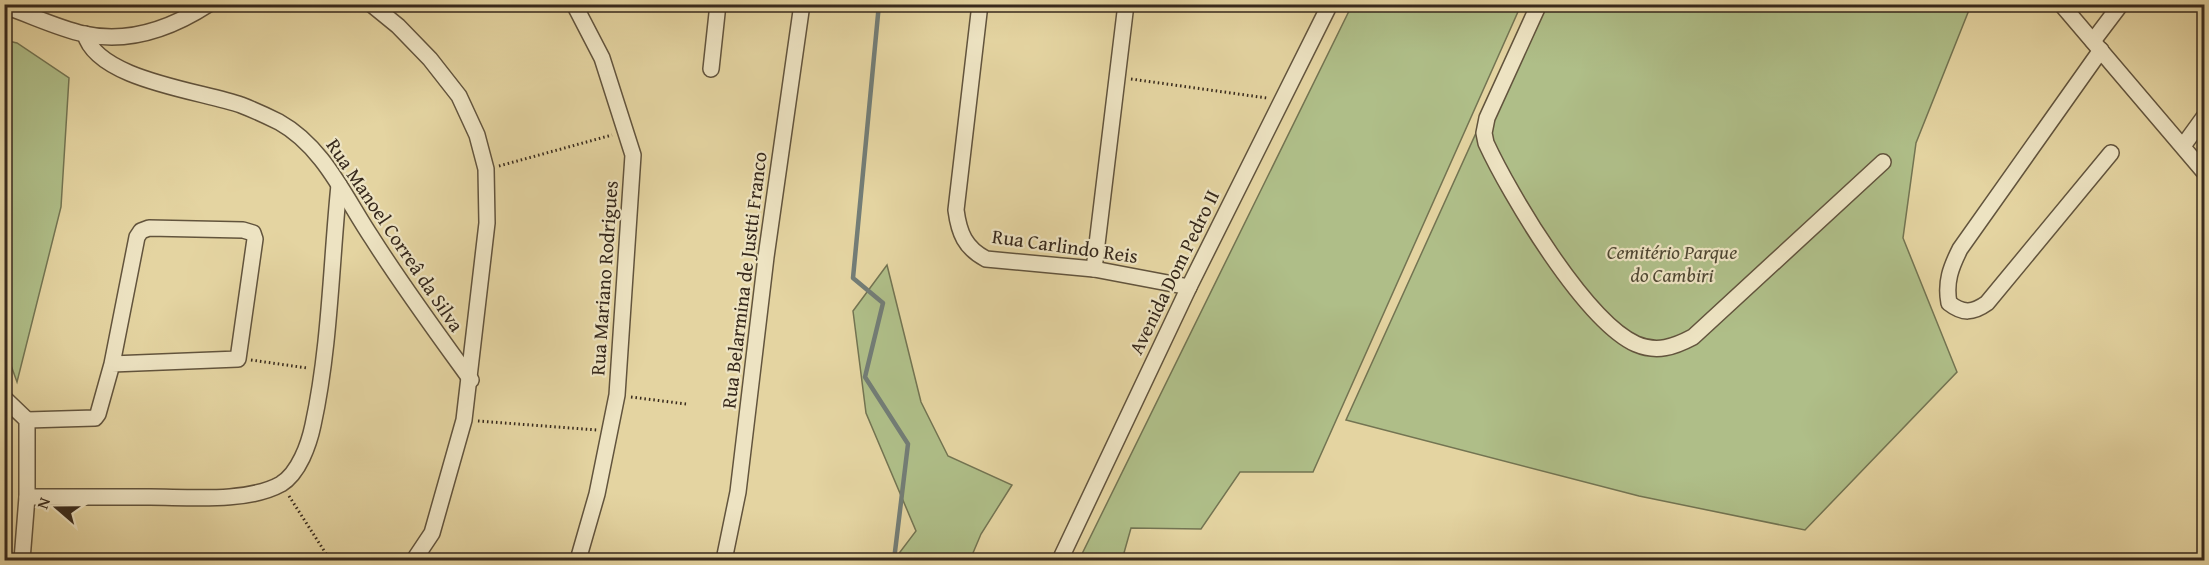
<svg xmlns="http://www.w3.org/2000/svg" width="2209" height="565" font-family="'Gentium Book Plus',serif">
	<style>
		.green { fill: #afbe88; stroke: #737452; stroke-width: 1.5 }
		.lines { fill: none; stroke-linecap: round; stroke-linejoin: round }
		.stream { stroke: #737d76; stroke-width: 4.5 }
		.minor-casing { stroke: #62543d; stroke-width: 18 }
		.path { stroke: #37291c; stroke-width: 3; stroke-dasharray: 1.5 3; stroke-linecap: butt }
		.minor { stroke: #ede3c2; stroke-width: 15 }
		.labels { text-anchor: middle; stroke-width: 4.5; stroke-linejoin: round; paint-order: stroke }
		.street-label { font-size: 20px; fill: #37291c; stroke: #ede3c2 }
		.park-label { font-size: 20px; font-style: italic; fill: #4f4732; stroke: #ede3c2 }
	</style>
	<rect width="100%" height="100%" fill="#e4d4a1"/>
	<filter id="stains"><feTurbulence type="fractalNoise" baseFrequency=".00333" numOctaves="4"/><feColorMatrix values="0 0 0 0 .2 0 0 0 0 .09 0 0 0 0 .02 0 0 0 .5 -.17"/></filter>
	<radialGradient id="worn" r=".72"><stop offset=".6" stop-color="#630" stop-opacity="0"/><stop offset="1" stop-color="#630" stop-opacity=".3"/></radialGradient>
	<g class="green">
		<polygon points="1352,5 1521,5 1313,472 1240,472 1201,529 1131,528 1122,560 1079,560"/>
		<polygon points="1534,5 1971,5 1916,143 1903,238 1957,372 1805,530 1639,496 1346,420"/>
		<polygon points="4,40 17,43 69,78 61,207 17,382 4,346"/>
		<polygon points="887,265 921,402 948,456 1012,485 981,534 970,560 894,560 916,531 866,413 853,311"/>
	</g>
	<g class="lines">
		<polyline class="stream" points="879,4 853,278 883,303 865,377 908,444 894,560"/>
		<g class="minor-casing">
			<g id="minor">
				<polyline points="371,4 398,26 430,59 459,96 477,135 486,169 487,223 464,420 432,533 414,560"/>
				<polyline points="574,4 602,58 633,155 617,395 597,494 578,560"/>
				<path d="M980,4L956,210C959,233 965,248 986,259L1094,269L1189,287"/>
				<path d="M1539,4L1487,118L1484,133L1486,143C1510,195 1585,321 1636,344C1657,353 1674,347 1693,337L1883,162"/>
				<polyline points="2061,4 2204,172"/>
				<path d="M4,6C31,15 57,28 84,34C129,44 172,28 209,4"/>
				<path d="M85,34C97,80 202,91 241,105C254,110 267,116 279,122C324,147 345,198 372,238C403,287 437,333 471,380"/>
				<polyline points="2093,41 2121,4"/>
				<path d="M2101,50L1960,249C1951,267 1945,282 1949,303C1963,314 1973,313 1987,303L2111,153"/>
				<polyline points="711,69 718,4"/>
				<polyline points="2183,146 2204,117"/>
				<polyline points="1094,269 1126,4"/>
				<polyline points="4,398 27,420 27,497 22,560"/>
				<polyline points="27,420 95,418 98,414 112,364 137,237 141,231 149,228 243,230 253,233 255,239 238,359 112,364"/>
				<path d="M27,497C68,497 109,497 150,497C188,497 247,503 281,484C299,473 309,444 313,425C330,347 331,264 339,185"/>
				<polyline points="724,560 738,492 766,257 802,4"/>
				<polyline points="1060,560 1189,287 1330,4"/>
			</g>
		</g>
		<g class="path">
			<polyline points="1131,79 1267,98"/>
			<polyline points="499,166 612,135"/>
			<polyline points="251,360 307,368"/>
			<polyline points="631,397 686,404"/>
			<polyline points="478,421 597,430"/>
			<polyline points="289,496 330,560"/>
		</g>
		<use href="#minor" class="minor"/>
	</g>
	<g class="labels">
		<g class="street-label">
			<text transform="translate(395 235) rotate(56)" y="7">Rua Manoel Correâ da Silva</text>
			<text transform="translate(1065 246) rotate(8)" y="7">Rua Carlindo Reis</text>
			<text transform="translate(1174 272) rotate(-64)" y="7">Avenida Dom Pedro II</text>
			<text transform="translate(604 278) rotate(-86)" y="7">Rua Mariano Rodrigues</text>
			<text transform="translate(744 280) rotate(-83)" y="7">Rua Belarmina de Justti Franco</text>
		</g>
		<g class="park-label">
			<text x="1672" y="259">Cemitério Parque<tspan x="1672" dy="23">do Cambiri</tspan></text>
		</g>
	</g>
	<rect width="2209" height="565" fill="none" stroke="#e4d4a1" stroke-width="24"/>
	<rect x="6" y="6" width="2197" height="553" fill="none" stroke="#37291c" stroke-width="3"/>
	<rect x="12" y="12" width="2185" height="541" fill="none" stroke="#37291c" stroke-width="1.5"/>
	<g transform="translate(57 508) rotate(290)" stroke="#ede3c2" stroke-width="4.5" paint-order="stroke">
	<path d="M0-4.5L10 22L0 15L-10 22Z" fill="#37291c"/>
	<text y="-9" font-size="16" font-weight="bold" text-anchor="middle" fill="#37291c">N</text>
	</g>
	<rect width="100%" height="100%" filter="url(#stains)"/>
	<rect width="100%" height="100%" fill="url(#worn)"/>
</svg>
